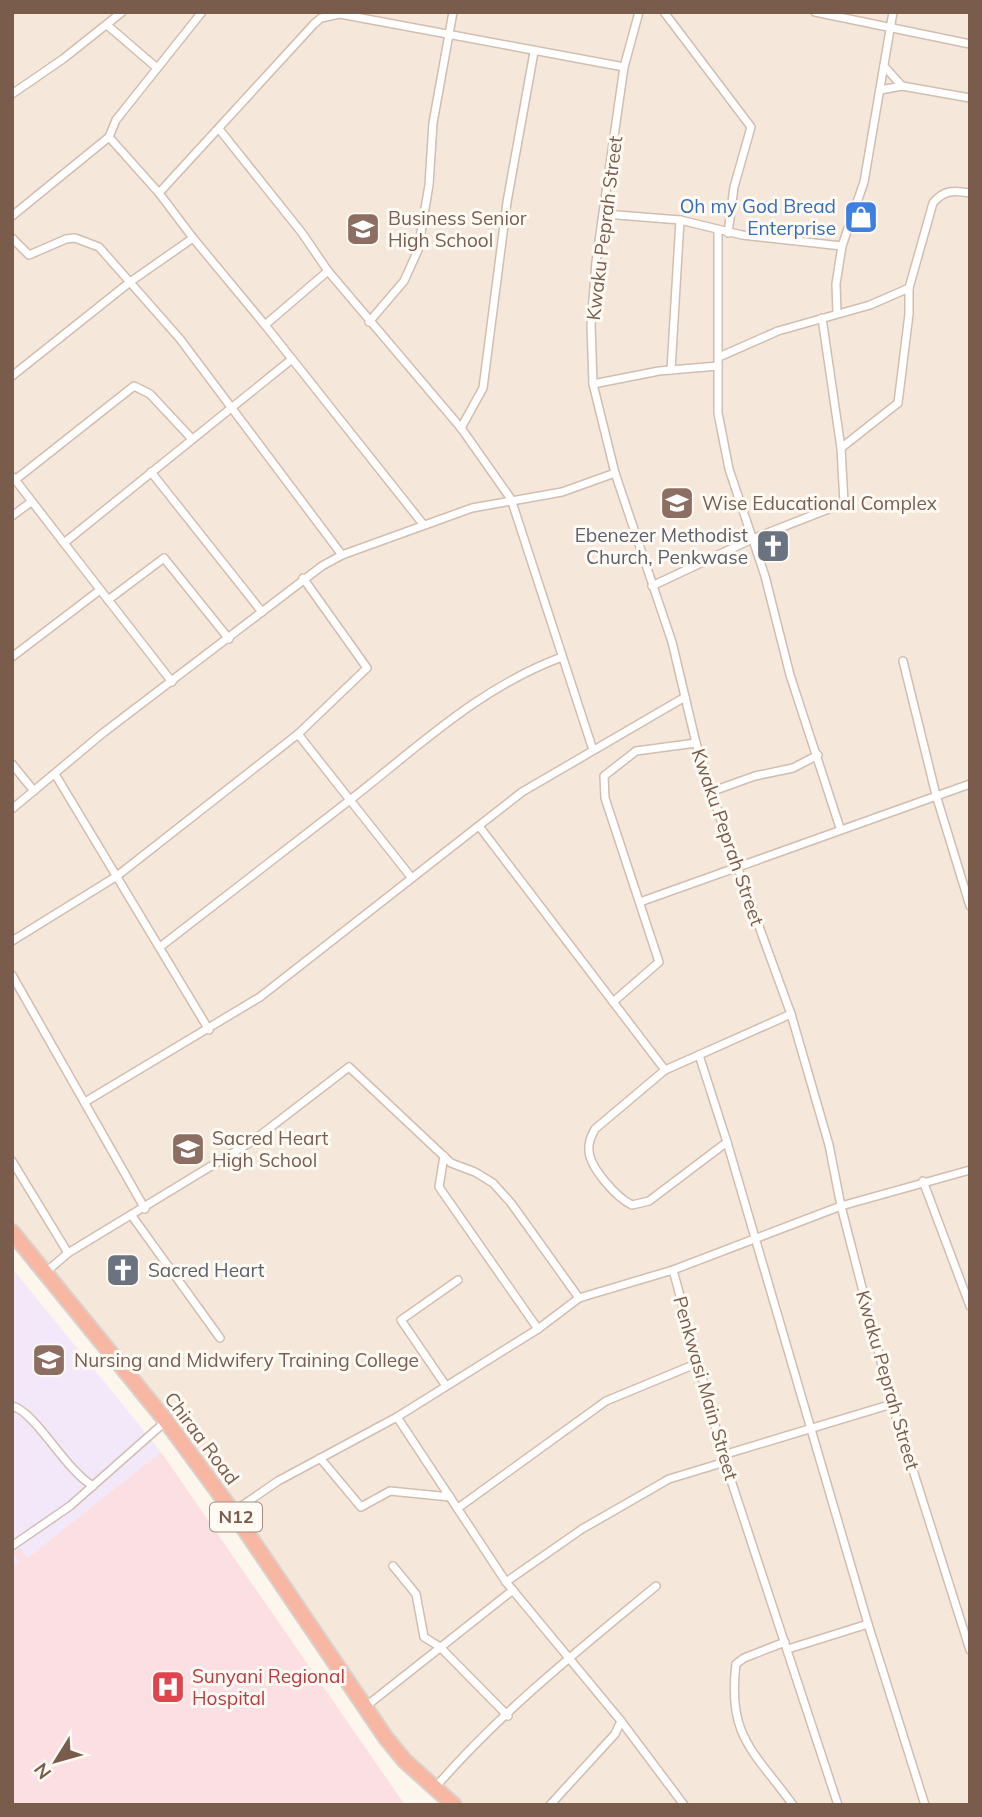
<svg xmlns="http://www.w3.org/2000/svg" width="982" height="1817" font-family="Mulish,sans-serif">
	<style>
		.residential { fill: #f5e8da }
		.education { fill: #f3e8fa }
		.medical { fill: #fbdfe3 }
		.lines { fill: none; stroke-linecap: round; stroke-linejoin: round }
		.street-casing { stroke: #d1beb0; stroke-width: 10 }
		.highway-casing { stroke: #dad1cd; stroke-width: 18 }
		.street { stroke: #fff; stroke-width: 7 }
		.highway { stroke: #f7b7a3; stroke-width: 14 }
		.labels { text-anchor: middle; stroke-width: 6; stroke-linejoin: round; paint-order: stroke }
		.shield { fill: #fffaf3; stroke: #a28b7f; stroke-width: 2 }
		.shield-label { font-size: 18px; font-weight: bold; fill: #7a5c4d }
		.shop-label { font-size: 19px; fill: #366cbe; stroke: #fffaf3; text-anchor: end }
		.education-label { font-size: 19px; fill: #785e54; stroke: #fffaf3; text-anchor: start }
		.street-label { font-size: 19px; fill: #7a5c4d; stroke: #fffaf3 }
		.worship-label { font-size: 19px; fill: #5b616d; stroke: #fffaf3; text-anchor: end }
		.health-label { font-size: 19px; fill: #be3a42; stroke: #fffaf3; text-anchor: start }
	</style>
	<rect width="100%" height="100%" fill="#fdf6ec"/>
	<polygon class="residential" points="12,12 970,12 970,1805 467,1805 423,1776 367,1703 209,1477 12,1236"/>
	<polygon class="education" points="12,1268 161,1452 27,1558 14,1553 21,1562 12,1568"/>
	<polygon class="medical" points="161,1452 405,1805 12,1805 12,1568 20,1562 13,1553 20,1548 27,1558"/>
	<g class="lines">
		<g class="street-casing">
			<g id="street">
				<polyline points="639,12 624,67 596,262 591,325 593,384 615,473 672,642 696,743 726,836 791,1014 829,1145 841,1206 892,1404 970,1650"/>
				<polyline points="664,12 751,127 734,187 728,233"/>
				<polyline points="815,12 970,44"/>
				<polyline points="107,25 157,68"/>
				<polyline points="884,66 902,86"/>
				<polyline points="880,90 902,86 970,98"/>
				<polyline points="12,94 63,59 122,12"/>
				<polyline points="219,129 302,233 328,271"/>
				<polyline points="109,137 116,120 202,12"/>
				<polyline points="159,193 314,24 321,18 340,14 624,67"/>
				<polyline points="605,214 680,220 671,370"/>
				<polyline points="12,216 109,137 159,193 193,238"/>
				<polyline points="680,220 742,235 842,246"/>
				<polyline points="718,231 718,413 729,469 765,576 790,675 840,828"/>
				<polyline points="12,238 29,255 66,239 75,238 99,247 180,339 342,555"/>
				<polyline points="837,313 836,284 842,246 864,182 893,12"/>
				<polyline points="369,322 404,281 418,250 429,185 433,123 453,12"/>
				<polyline points="719,357 778,331 870,305 909,288"/>
				<polyline points="12,376 130,282 193,238 265,325"/>
				<polyline points="593,384 659,371 718,366"/>
				<polyline points="461,428 483,388 507,202 534,52"/>
				<path d="M841,448L898,403L909,314V288L933,203C944,190 953,190 970,193"/>
				<polyline points="151,472 262,612"/>
				<polyline points="13,477 64,543"/>
				<polyline points="15,480 134,386 150,394 192,439"/>
				<polyline points="12,516 31,502"/>
				<polyline points="423,524 265,325 328,271 461,428 511,499 593,750"/>
				<polyline points="652,586 752,539 844,503 841,448 822,318"/>
				<polyline points="108,600 164,558 229,639"/>
				<polyline points="12,657 100,590"/>
				<polyline points="903,661 936,795 970,906"/>
				<polyline points="172,682 64,543 292,359"/>
				<polyline points="298,734 367,668 303,578"/>
				<polyline points="12,764 34,791"/>
				<polyline points="55,774 209,1030"/>
				<polyline points="713,791 755,776 793,768 818,755"/>
				<polyline points="12,809 103,733 322,566 342,555 472,508 562,492 615,473"/>
				<polyline points="479,826 665,1070 699,1055"/>
				<path d="M411,877L350,800C418,747 480,687 562,657"/>
				<polyline points="640,902 970,784"/>
				<polyline points="12,941 117,876 298,734 350,800 160,947"/>
				<polyline points="12,975 145,1209"/>
				<polyline points="613,1002 659,962 605,798 604,776 636,751 696,743"/>
				<polyline points="791,1014 699,1055 727,1142 868,1624"/>
				<path d="M665,1070L595,1129C591,1137 588,1142 589,1151C590,1168 617,1198 632,1205L649,1201L727,1142"/>
				<polyline points="85,1102 260,997 522,792 685,697"/>
				<polyline points="444,1156 439,1187 538,1329"/>
				<polyline points="12,1161 68,1253"/>
				<polyline points="923,1181 970,1306"/>
				<polyline points="132,1216 220,1338"/>
				<polyline points="46,1272 68,1253 254,1140 349,1067 451,1163 475,1172 493,1183 511,1203 579,1298"/>
				<polyline points="446,1386 401,1320 458,1280"/>
				<path d="M12,1406C36,1412 64,1469 93,1486"/>
				<polyline points="397,1417 506,1582 621,1721 684,1805"/>
				<polyline points="723,1455 892,1404"/>
				<polyline points="320,1458 361,1507 390,1491 450,1497"/>
				<polyline points="458,1508 606,1401 698,1363"/>
				<polyline points="233,1512 278,1481 397,1417 538,1329 579,1298 673,1270"/>
				<polyline points="12,1546 70,1506 166,1421"/>
				<polyline points="393,1566 416,1594 424,1637 440,1647 508,1716"/>
				<polyline points="506,1582 582,1529 669,1479 725,1462"/>
				<path d="M785,1642L744,1658L736,1664C727,1737 754,1751 793,1805"/>
				<polyline points="788,1649 868,1624 925,1805"/>
				<polyline points="365,1707 513,1590"/>
				<path d="M434,1789C499,1713 580,1649 656,1586"/>
				<polyline points="550,1805 615,1734 621,1721"/>
				<polyline points="838,1805 725,1462 673,1270 841,1206 970,1170"/>
			</g>
		</g>
		<g class="highway-casing">
			<polyline id="highway" points="12,1232 166,1421 233,1512 386,1738 405,1761 454,1805"/>
		</g>
		<use href="#street" class="street"/>
		<use href="#highway" class="highway"/>
	</g>
	<defs>
		<g id="shop-square" transform="scale(1.75)"><rect x="-9" y="-9" width="18" height="18" rx="4" fill="#3f7fe0" stroke="#fffaf3"/><path d="M-5-2.5h2.3a2.7 3.5 0 0 1 5.4 0H5L5.5 6h-11ZM-1.5-2.5h3a1.5 2.3 0 0 0-3 0Z" fill="#fff"/></g>
		<g id="school-square" transform="scale(1.75)"><rect x="-9" y="-9" width="18" height="18" rx="4" fill="#8d6e63" stroke="#fffaf3"/><path d="M0-5L7-2L0 1L-7-2ZM-4 1L0 2.5L4 1V4Q0 6-4 4Z" fill="#fff"/></g>
		<g id="church-square" transform="scale(1.75)"><rect x="-9" y="-9" width="18" height="18" rx="4" fill="#6b7280" stroke="#fffaf3"/><path d="M-1.2-6h2.4v3.5h3.3v2.4h-3.3V6h-2.4V-.1h-3.3v-2.4h3.3Z" fill="#fff"/></g>
		<g id="hospital-square" transform="scale(1.75)"><rect x="-9" y="-9" width="18" height="18" rx="4" fill="#e0444e" stroke="#fffaf3"/><path d="M-5-5h3v3.5h4V-5h3V5h-3V1.5h-4V5h-3Z" fill="#fff"/></g>
	</defs>
	<g fill-rule="evenodd">
		<use href="#shop-square" x="861" y="217"/>
		<use href="#school-square" x="363" y="229"/>
		<use href="#school-square" x="677" y="503"/>
		<use href="#church-square" x="773" y="546"/>
		<use href="#school-square" x="188" y="1149"/>
		<use href="#church-square" x="123" y="1270"/>
		<use href="#school-square" x="49" y="1360"/>
		<use href="#hospital-square" x="168" y="1687"/>
	</g>
	<g class="labels">
		<rect class="shield" x="210" y="1502.5" width="52" height="29" rx="5"/>
		<g class="shield-label">
			<text x="236" y="1523">N12</text>
		</g>
		<g class="shop-label">
			<text x="836" y="213">Oh my God Bread<tspan x="836" dy="22">Enterprise</tspan></text>
		</g>
		<g class="education-label">
			<text x="388" y="225">Business Senior<tspan x="388" dy="22">High School</tspan></text>
			<text x="702" y="510">Wise Educational Complex</text>
			<text x="212" y="1145">Sacred Heart<tspan x="212" dy="22">High School</tspan></text>
			<text x="74" y="1367">Nursing and Midwifery Training College</text>
		</g>
		<g class="street-label">
			<text transform="translate(604 228) rotate(-83)" y="7">Kwaku Peprah Street</text>
			<text transform="translate(728 837) rotate(71)" y="7">Kwaku Peprah Street</text>
			<text transform="translate(888 1380) rotate(74)" y="7">Kwaku Peprah Street</text>
			<text transform="translate(706 1388) rotate(74)" y="7">Penkwasi Main Street</text>
			<text transform="translate(202 1438) rotate(53)" y="7">Chiraa Road</text>
		</g>
		<g class="worship-label">
			<text x="748" y="542">Ebenezer Methodist<tspan x="748" dy="22">Church, Penkwase</tspan></text>
			<text x="148" y="1277" text-anchor="start">Sacred Heart</text>
		</g>
		<g class="health-label">
			<text x="192" y="1683">Sunyani Regional<tspan x="192" dy="22">Hospital</tspan></text>
		</g>
	</g>
	<rect width="982" height="1817" fill="none" stroke="#7a5c4d" stroke-width="28"/>
	<g transform="translate(56 1761) rotate(233)" stroke="#fffaf3" stroke-width="5" paint-order="stroke">
	<path d="M0-5L12 26L0 18L-12 26Z" fill="#7a5c4d"/>
	<text y="-10" font-size="19" font-weight="bold" text-anchor="middle" fill="#7a5c4d">N</text>
	</g>
</svg>
